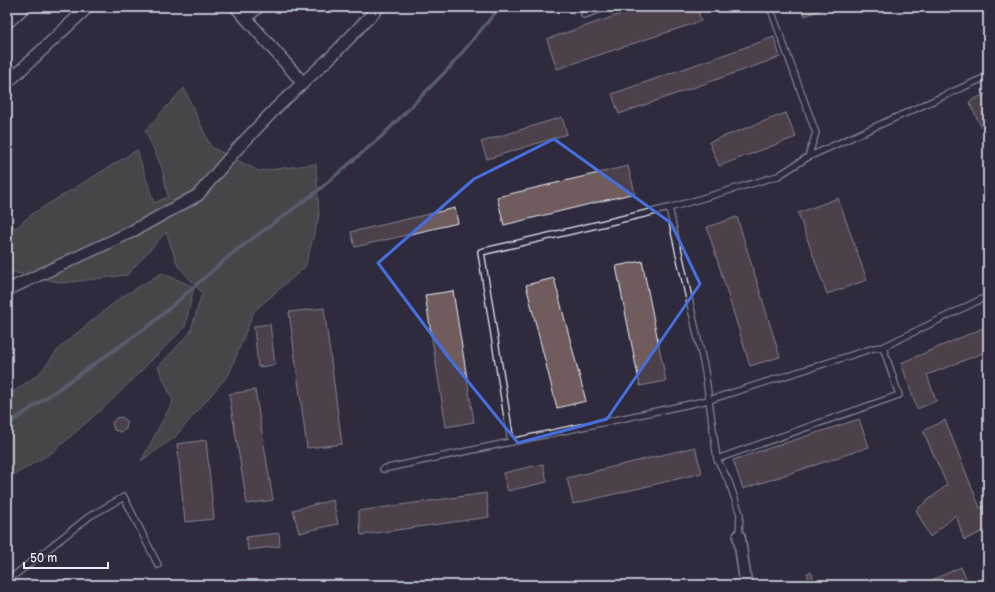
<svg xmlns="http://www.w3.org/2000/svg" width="995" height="592" font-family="'Balsamiq Sans',sans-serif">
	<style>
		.green { fill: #62685a; stroke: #a5aca9 }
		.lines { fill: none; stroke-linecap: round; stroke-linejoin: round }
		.stream { stroke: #899ca8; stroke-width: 3.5 }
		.building { fill: #705c5d; stroke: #e8f1f8 }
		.lane-casing { stroke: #e8f1f8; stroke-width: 8 }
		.street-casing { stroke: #e8f1f8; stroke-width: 14 }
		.primary-casing { stroke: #e8f1f8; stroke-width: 20 }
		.lane { stroke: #2f2a3d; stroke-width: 5.5 }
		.street { stroke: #2f2a3d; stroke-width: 11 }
		.primary { stroke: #2f2a3d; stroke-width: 17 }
		.marked { fill: none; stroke: #466fde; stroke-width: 3; stroke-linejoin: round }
	</style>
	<rect width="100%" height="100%" fill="#2f2a3d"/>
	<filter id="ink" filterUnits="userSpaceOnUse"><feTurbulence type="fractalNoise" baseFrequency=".025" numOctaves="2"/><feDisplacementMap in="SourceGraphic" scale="8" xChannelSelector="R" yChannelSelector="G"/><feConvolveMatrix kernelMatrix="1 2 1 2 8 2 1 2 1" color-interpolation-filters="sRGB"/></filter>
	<g filter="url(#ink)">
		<g class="green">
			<polygon points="184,88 211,147 259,171 316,164 319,216 305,267 254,311 229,374 175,437 141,461 173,401 158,367 190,333 202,293 178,266 166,232 127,275 63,283 7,271 7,213 15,229 32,214 137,150 154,203 168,197 162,168 145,130"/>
			<polygon points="162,273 194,287 185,327 112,400 53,452 7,479 7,396 39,374 61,346 120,298"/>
		</g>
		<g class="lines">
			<polyline class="stream" points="7,425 150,325 234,252 315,193 382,136 451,66 500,7"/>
		</g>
		<g class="building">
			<polygon points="642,7 697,7 701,21 557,69 547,39"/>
			<polygon points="801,7 828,7 805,16"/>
			<polygon points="774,37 780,57 619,114 612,94"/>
			<polygon points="988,92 988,140 969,102"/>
			<polygon points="786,113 796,137 719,166 709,142"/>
			<polygon points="562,117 567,134 487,159 481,142"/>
			<polygon points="628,166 635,193 504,225 497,197"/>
			<polygon points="838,198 867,280 827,294 798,213"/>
			<polygon points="455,208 458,223 355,247 351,232"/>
			<polygon points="737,217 780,357 750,366 707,227"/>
			<polygon points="642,261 666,381 640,386 616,266"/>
			<polygon points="554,278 586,401 557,408 526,285"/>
			<polygon points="453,291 474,422 446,427 425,295"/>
			<polygon points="324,308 342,444 307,448 289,312"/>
			<polygon points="270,324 275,365 258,367 254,326"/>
			<polygon points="988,326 988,351 927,375 936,401 917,409 901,363"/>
			<polygon points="255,390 273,500 247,504 229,394"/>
			<polygon points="122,417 127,422 126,429 121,432 114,430 112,423 116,418"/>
			<polygon points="859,419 869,447 743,489 733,460"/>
			<polygon points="945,420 980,508 988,505 988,529 964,540 956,515 930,537 916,510 947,485 923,431"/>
			<polygon points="206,440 214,519 185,522 177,444"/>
			<polygon points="695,447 702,473 573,504 567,478"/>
			<polygon points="543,464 547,482 508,491 503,473"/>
			<polygon points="486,493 489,517 361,535 358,511"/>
			<polygon points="333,500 338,524 299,533 293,510"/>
			<polygon points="279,533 280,546 248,550 246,537"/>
			<polygon points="961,567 968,582 961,585 921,585"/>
			<polygon points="811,572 816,585 811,585 807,573"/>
			<polygon points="988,577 988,585 969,585"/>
		</g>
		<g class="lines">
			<g class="lane-casing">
				<g id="lane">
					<polyline points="584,15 607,7"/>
					<polyline points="808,157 988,76"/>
					<polyline points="883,347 988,296"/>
					<polyline points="511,442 481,252 669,208"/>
					<polyline points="383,469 709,400 874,348 883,347 899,395 717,459"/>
					<polyline points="739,536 740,514 729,482 717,459 705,371 669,208 778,176 808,157 816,133 770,7"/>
					<polyline points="7,581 90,516 124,497 158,565"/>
				</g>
			</g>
			<g class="street-casing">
				<g id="street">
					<polyline points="236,7 303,83"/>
					<polyline points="246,18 258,7"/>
					<polyline points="7,83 88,7"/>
					<polyline points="7,290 129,233 198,195 236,150 276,108 334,54 379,7"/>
					<polyline points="739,536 746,585"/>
				</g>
			</g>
			<g class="primary-casing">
				<polyline id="primary" points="7,19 20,7"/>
			</g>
			<use href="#lane" class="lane"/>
			<use href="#street" class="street"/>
			<use href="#primary" class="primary"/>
		</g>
	</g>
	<path d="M0 0H995V592H0ZM554,139L671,223L700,284L607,419L518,443L449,358L378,263L474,179Z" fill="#2f2a3d" fill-opacity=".55" fill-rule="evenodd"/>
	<path class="marked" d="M554,139L671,223L700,284L607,419L518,443L449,358L378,263L474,179Z"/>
	<rect width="995" height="592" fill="none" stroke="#2f2a3d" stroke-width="24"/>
	<rect x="12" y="12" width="971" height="568" fill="none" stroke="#e8f1f8" stroke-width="1.5" filter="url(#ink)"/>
	<path d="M24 562v6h84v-6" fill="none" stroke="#e8f1f8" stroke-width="2"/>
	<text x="30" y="562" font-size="12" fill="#e8f1f8" stroke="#2f2a3d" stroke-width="3" paint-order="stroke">50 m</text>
</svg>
